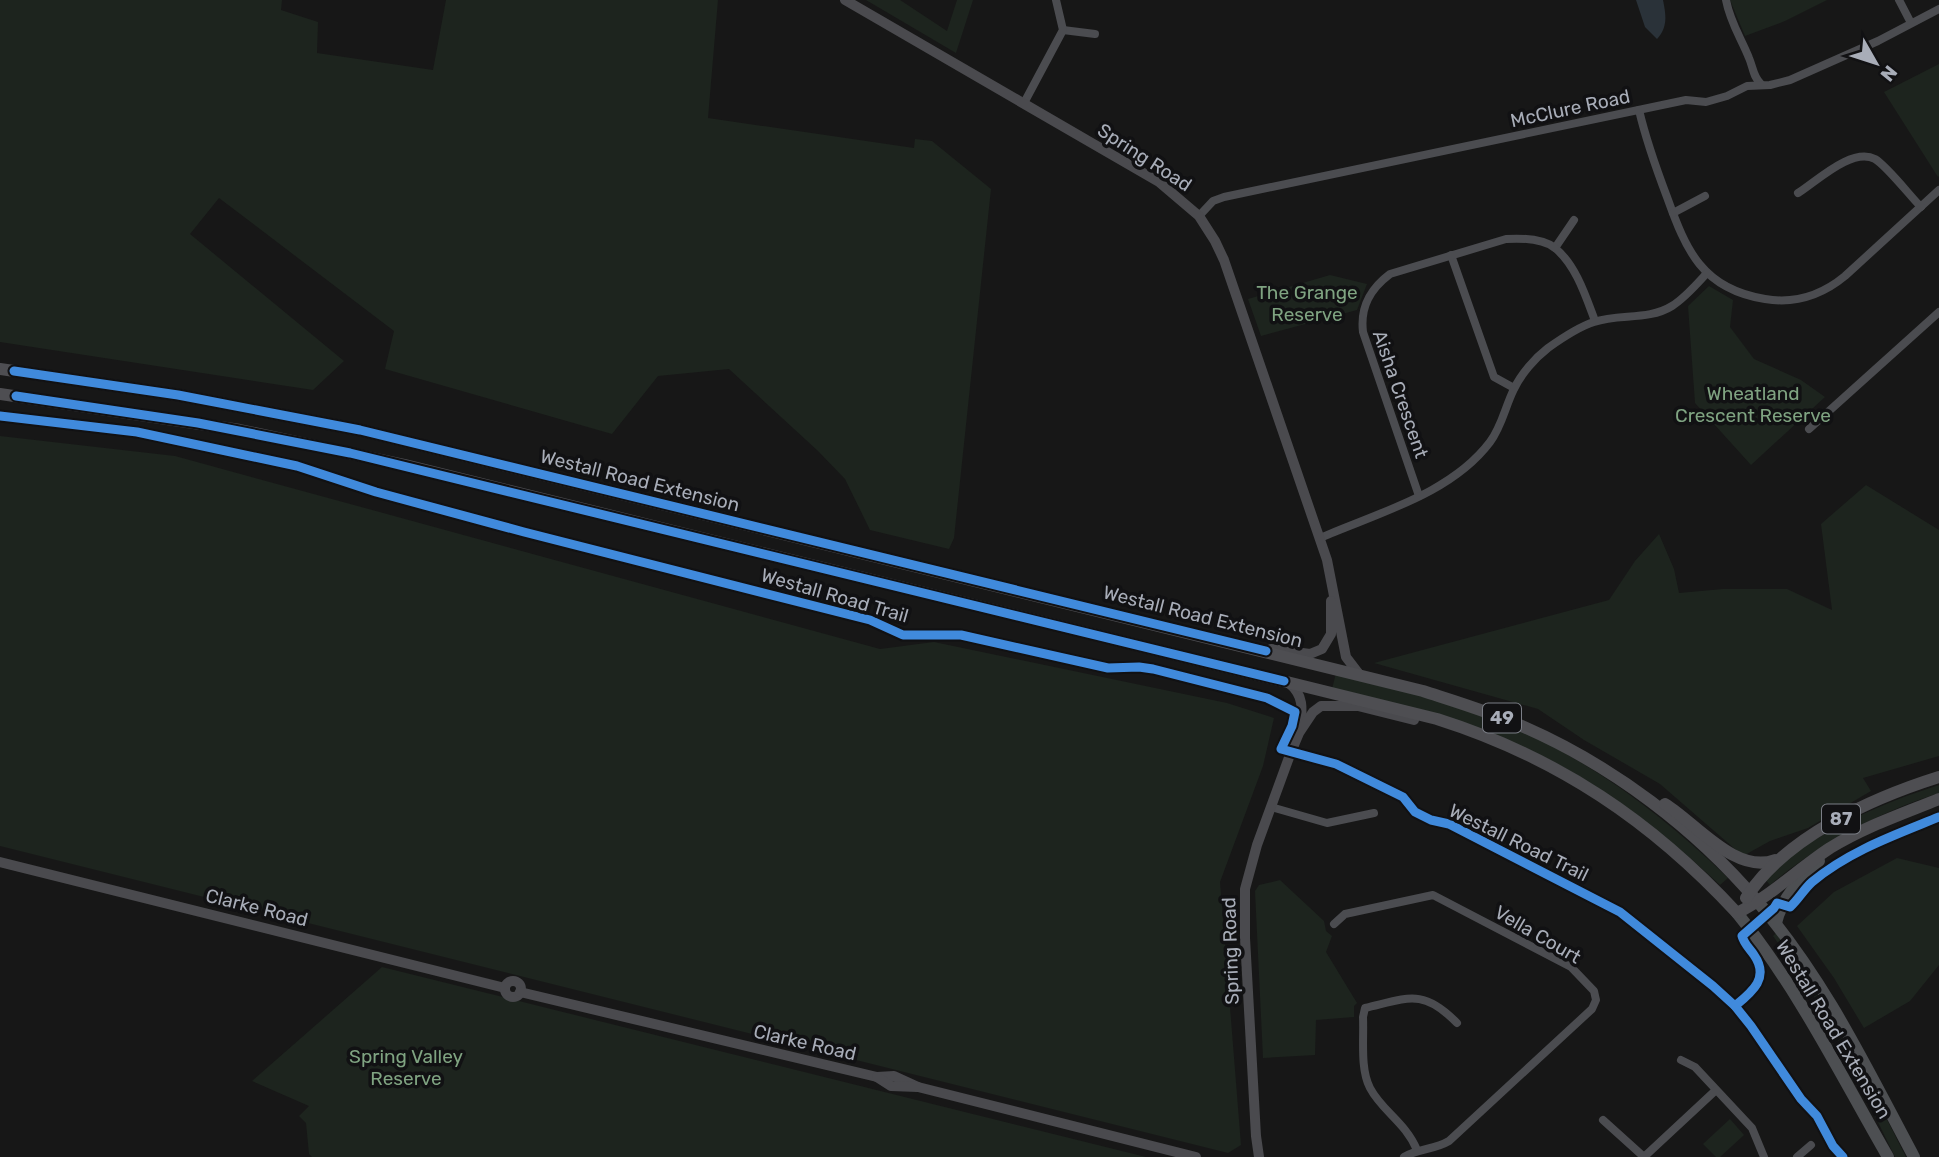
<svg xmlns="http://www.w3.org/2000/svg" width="1939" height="1157" font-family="Rubik,sans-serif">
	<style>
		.green { fill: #1d241e }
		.water { fill: #2a3239 }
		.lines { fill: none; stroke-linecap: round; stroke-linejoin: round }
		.minor { stroke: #4b4c50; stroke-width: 8 }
		.secondary { stroke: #4a4a4e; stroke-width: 10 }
		.primary { stroke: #4d4f52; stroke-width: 12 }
		.trunk { stroke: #4e4e52; stroke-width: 12 }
		.cycleway-casing { stroke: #111113; stroke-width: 13 }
		.cycleway { stroke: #408adc; stroke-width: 9 }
		.labels { text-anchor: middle; stroke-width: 7; stroke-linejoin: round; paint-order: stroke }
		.shield { fill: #111113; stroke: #7b7e86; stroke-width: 2 }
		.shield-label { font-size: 18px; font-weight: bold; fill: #a8adb8 }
		.street-label { font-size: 19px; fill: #a8adb8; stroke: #111113 }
		.park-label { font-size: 19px; fill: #7fa381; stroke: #111113 }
	</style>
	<rect width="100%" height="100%" fill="#171717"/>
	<g class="green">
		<polygon points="0,0 282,0 281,10 318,22 317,53 433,70 446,0 718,0 708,118 914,148 915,139 932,141 991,189 954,538 949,549 870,530 845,479 818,451 729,369 658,376 612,434 385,369 394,331 219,198 190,234 344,361 313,390 0,342"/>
		<polygon points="866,0 900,0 947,31 957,0 973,0 956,53"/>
		<polygon points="1730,0 1827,0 1785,21 1745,36"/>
		<polygon points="1939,64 1939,176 1938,177 1884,92"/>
		<polygon points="1330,275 1367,284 1357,310 1261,336 1248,299"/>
		<polygon points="1709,286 1733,300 1730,327 1754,359 1801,380 1825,397 1751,465 1695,403 1688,306"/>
		<polygon points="0,436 175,456 880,649 934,642 1227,703 1274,718 1263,766 1220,882 1241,1145 1228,1153 0,846"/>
		<polygon points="1866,485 1939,530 1939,756 1863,778 1871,791 1808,828 1770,841 1743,856 1660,784 1584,740 1538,709 1374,663 1609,600 1635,561 1659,534 1674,569 1679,593 1723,589 1787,589 1832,610 1821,524"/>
		<path d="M1336,673C1386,685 1436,698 1485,716C1577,750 1658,810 1728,878L1720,885C1661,830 1601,783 1528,749L1332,689Z"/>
		<path d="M1939,785V793C1877,813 1820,843 1770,885L1765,879C1807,835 1882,803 1939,785Z"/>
		<polygon points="1897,858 1939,868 1939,965 1910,1001 1864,1028 1834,978 1797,926 1834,892"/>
		<polygon points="1280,880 1324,921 1326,931 1332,936 1326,952 1357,1003 1354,1006 1354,1017 1316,1020 1315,1055 1263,1058 1255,891 1259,885"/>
		<path d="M1776,933C1828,1003 1867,1080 1906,1157H1895L1833,1030L1799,972L1773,936Z"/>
		<polygon points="382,967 1146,1157 312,1157 309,1154 306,1123 299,1116 309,1106 252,1081"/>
		<polygon points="1730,1119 1744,1135 1720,1157 1716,1157 1703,1144"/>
	</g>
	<path class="water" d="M1636,0H1663C1666,15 1668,27 1657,39L1645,27Z"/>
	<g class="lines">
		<g class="minor">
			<path d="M1726,0C1730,22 1741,38 1749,58C1753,67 1753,77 1761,84"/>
			<polyline points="1899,0 1911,23"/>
			<polyline points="1063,30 1095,34"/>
			<polyline points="1024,103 1063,30 1056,0"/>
			<path d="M1639,110C1646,140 1656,168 1667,197C1686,250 1702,289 1765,299C1795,304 1822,295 1845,276L1939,190"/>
			<path d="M1798,193C1817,181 1852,147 1875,159C1887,166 1910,196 1921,207"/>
			<polyline points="1673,213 1705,196"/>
			<polyline points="1199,216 1213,201 1224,197 1686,100 1706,102 1727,96 1747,86 1770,85 1790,80 1878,41 1939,9"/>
			<polyline points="1555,248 1574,220"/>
			<polyline points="1451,255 1494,377 1514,388"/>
			<polyline points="1809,429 1939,312"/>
			<path d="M1419,496L1363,332C1360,307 1370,289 1390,274L1506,239C1522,238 1542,238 1555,248C1576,265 1586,297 1595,321"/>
			<path d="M1320,538C1377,513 1451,494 1490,442C1502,426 1505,407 1514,389C1521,374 1535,358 1548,348C1562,338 1578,327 1594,322C1619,313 1648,321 1672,306C1685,298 1696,285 1707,273"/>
			<polyline points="1271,807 1327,823 1374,813"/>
			<path d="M1334,924L1345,914L1433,895L1571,967L1594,991L1596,1000L1592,1009L1449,1141C1434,1150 1419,1148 1404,1157"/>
			<polyline points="1681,1060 1695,1067 1752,1128 1764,1157"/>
			<polyline points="1603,1120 1644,1157"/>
			<path d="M1417,1150C1406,1123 1382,1111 1370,1088C1360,1069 1364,1039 1363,1017L1365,1008C1408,998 1423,988 1457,1023"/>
			<polyline points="1644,1157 1716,1090"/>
			<polyline points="1797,1157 1811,1145"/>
		</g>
		<g class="secondary">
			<polyline points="845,0 1159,182 1199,216 1215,241 1224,260 1327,560 1346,657 1359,674"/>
			<polyline points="1271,649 1310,654 1322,649 1331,634 1331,601"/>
			<path d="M1289,683C1305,696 1302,711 1300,730"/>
			<polyline points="0,862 505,988"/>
			<circle cx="513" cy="989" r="8"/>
			<polyline points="520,992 877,1077 894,1076 918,1087"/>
			<polyline points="877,1077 891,1086 918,1087 1196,1157"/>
			<polyline points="1259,1157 1256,1136 1245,938 1245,889 1257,845 1291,752 1299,733 1313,712 1321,706 1358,706 1414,720"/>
		</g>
		<g class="primary">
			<path d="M1758,902C1826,982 1865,1065 1914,1157"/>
			<path d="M1737,913C1798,988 1840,1074 1888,1157"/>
			<path d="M1776,923C1782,897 1801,879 1819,861"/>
		</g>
		<g class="trunk">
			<path d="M0,369L178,395L360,430L1423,691C1457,702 1491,712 1524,727C1613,766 1695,828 1758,902"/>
			<path d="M0,394L240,430L405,465L1437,719C1557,757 1652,821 1737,913C1771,896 1798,869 1830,848C1864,827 1902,814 1939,799"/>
			<path d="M1665,804C1696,823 1736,875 1775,860"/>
			<path d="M1746,898C1785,837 1872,798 1939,777"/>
		</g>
		<g class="cycleway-casing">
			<g id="cycleway">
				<polyline points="14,371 178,395 360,430 1266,651"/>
				<polyline points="16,396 198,423 350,453 1284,681"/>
				<polyline points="0,416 137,432 297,466 376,492 524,532 870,620 903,635 961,635 1108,668 1139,667 1153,669 1267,698 1295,712 1292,726 1281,749 1336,764 1403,797 1415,812 1431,820 1449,824 1620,912 1713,986 1735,1006 1751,1026 1801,1099 1817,1116 1833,1146 1843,1157"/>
				<path d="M1735,1006C1752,992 1770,978 1754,955C1750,949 1744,944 1742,936L1774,908L1777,903L1790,907C1798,900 1804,889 1812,882C1849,851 1895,835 1939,817"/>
			</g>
		</g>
		<use href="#cycleway" class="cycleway"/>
	</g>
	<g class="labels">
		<g class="shield">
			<rect x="1483" y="703.5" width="38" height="29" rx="5"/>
			<rect x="1822" y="804.5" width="38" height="29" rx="5"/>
		</g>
		<g class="shield-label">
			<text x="1502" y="724">49</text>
			<text x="1841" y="825">87</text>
		</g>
		<g class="street-label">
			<text transform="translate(1570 108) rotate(-12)" y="7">McClure Road</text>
			<text transform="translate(1145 157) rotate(33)" y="7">Spring Road</text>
			<text transform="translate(1401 394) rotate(71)" y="7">Aisha Crescent</text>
			<text transform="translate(640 480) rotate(14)" y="7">Westall Road Extension</text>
			<text transform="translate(835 595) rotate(16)" y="7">Westall Road Trail</text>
			<text transform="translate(1203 616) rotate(14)" y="7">Westall Road Extension</text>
			<text transform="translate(1519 842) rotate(26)" y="7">Westall Road Trail</text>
			<text transform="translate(257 907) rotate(14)" y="7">Clarke Road</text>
			<text transform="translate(1538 934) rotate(30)" y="7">Vella Court</text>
			<text transform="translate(1230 951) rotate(-92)" y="7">Spring Road</text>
			<text transform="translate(1834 1029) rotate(59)" y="7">Westall Road Extension</text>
			<text transform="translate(805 1042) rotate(13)" y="7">Clarke Road</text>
		</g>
		<g class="park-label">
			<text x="1307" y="299">The Grange<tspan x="1307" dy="22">Reserve</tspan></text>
			<text x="1753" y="400">Wheatland<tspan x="1753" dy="22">Crescent Reserve</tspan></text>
			<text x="406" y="1063">Spring Valley<tspan x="406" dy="22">Reserve</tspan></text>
		</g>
	</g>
	<g transform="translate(1876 63) rotate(129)" stroke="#111113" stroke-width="5" paint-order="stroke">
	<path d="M0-5L12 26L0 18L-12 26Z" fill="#a8adb8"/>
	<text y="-10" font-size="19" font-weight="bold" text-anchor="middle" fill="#a8adb8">N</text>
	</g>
</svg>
